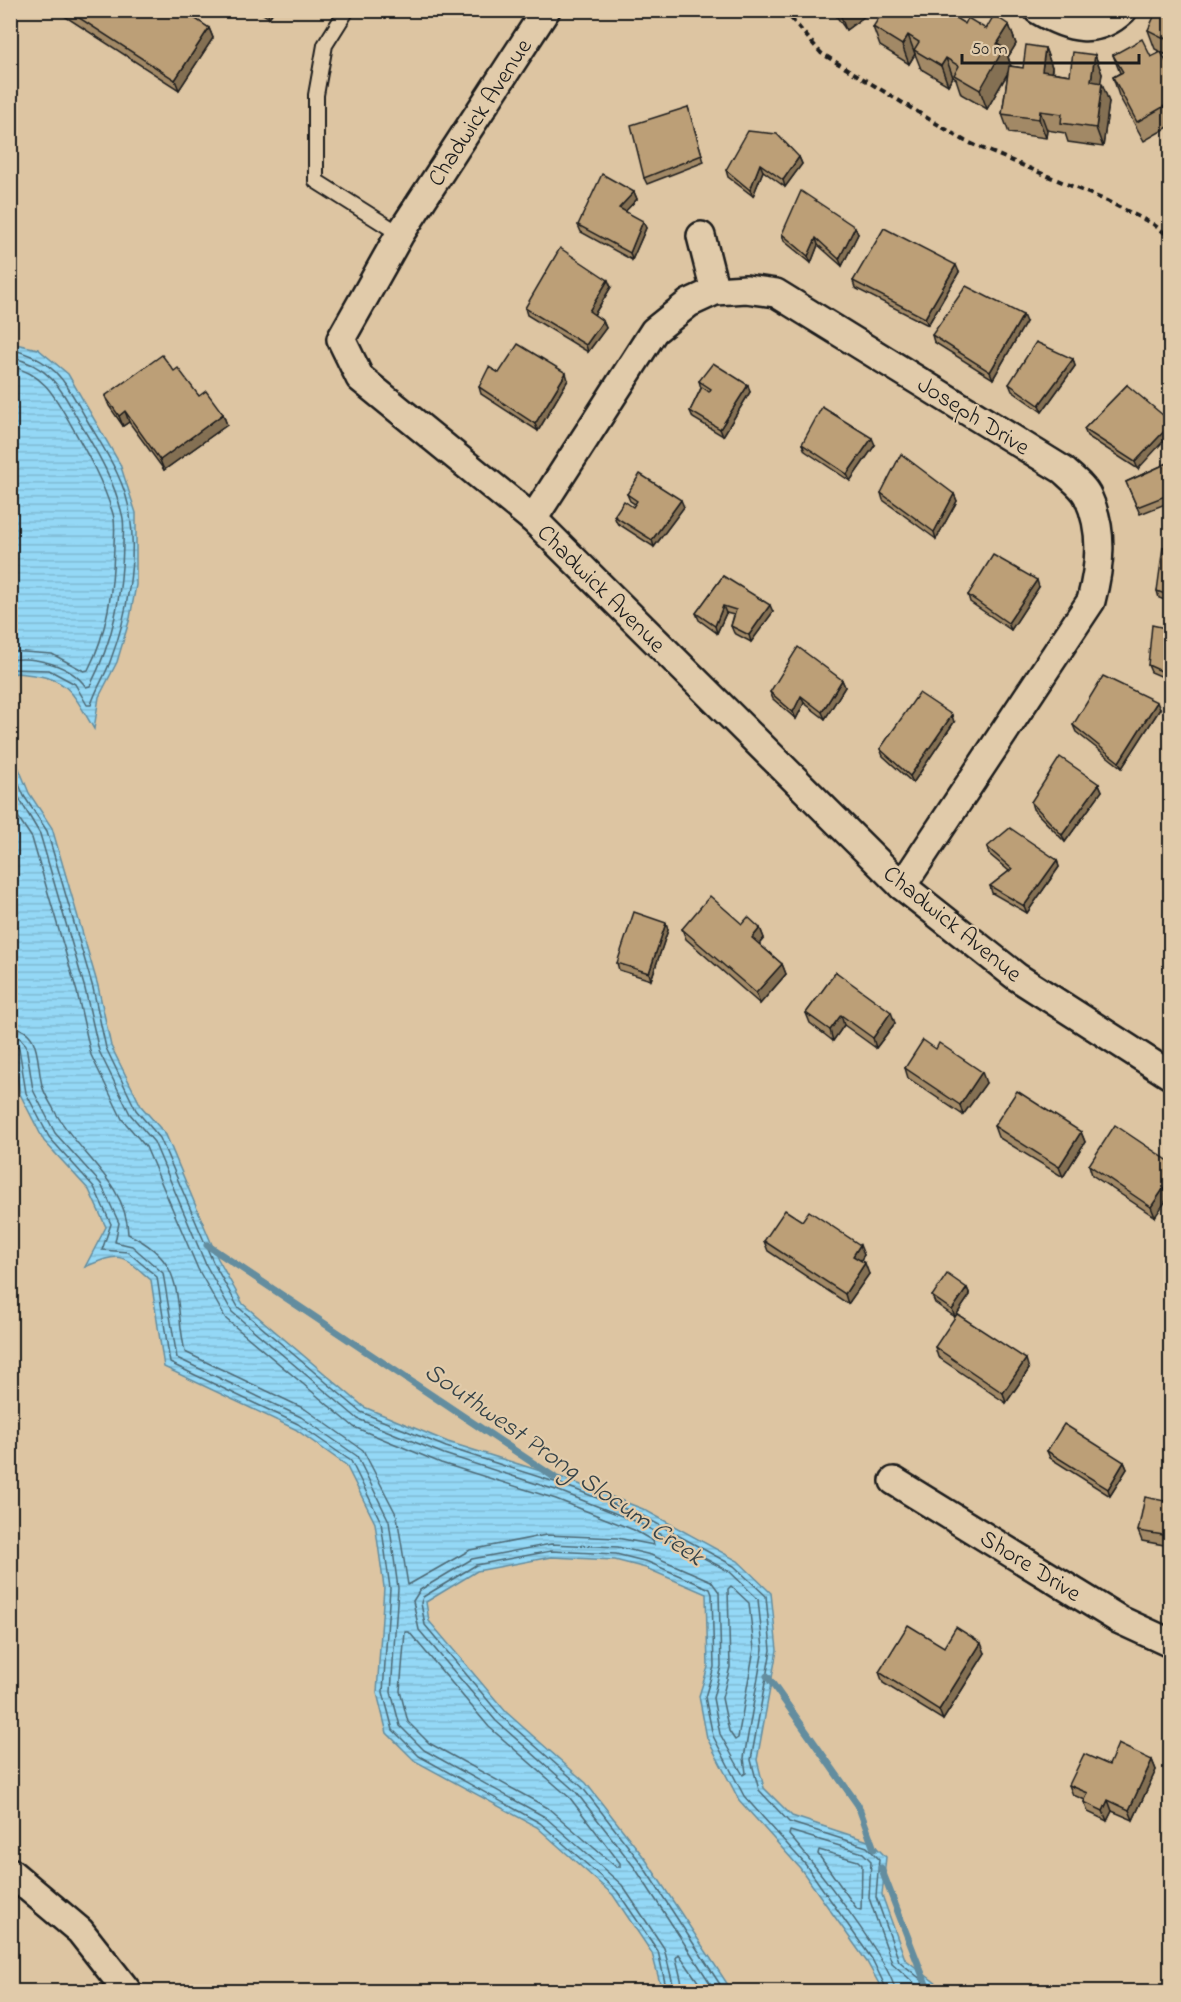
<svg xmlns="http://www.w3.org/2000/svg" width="1181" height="2002" font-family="'Indie Flower',sans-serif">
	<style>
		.water { fill: url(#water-rules); stroke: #648d9f; stroke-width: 1.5 }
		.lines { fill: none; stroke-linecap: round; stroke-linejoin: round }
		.shore { stroke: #4c6773; stroke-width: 1.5 }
		.stream { stroke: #648d9f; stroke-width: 7 }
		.lane-casing { stroke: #1c1c1c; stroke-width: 18 }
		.street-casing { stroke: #1c1c1c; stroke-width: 32 }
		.path { stroke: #1c1c1c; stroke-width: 4; stroke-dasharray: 6 4.5; stroke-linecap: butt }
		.lane { stroke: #e1cbaa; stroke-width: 14 }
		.street { stroke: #e1cbaa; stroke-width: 27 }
		.wall { fill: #a28966; stroke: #1c1c1c; stroke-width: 1.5 }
		.shaded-wall { fill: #846f53; stroke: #1c1c1c; stroke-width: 1.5 }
		.building { fill: #bc9f77; stroke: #1c1c1c; stroke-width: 1.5 }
		.labels { text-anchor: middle; stroke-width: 4.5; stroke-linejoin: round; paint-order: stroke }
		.street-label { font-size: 24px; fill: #1c1c1c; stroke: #e1cbaa }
		.water-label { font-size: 26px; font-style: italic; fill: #344248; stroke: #e1cbaa }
	</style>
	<defs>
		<pattern id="water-rules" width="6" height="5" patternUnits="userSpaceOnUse" patternTransform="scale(1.5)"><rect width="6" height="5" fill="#94d8f6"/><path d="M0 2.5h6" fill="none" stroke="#7fb9d2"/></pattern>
	</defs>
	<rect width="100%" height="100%" fill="#ddc5a2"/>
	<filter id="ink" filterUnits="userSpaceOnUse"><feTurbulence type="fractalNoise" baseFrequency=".0167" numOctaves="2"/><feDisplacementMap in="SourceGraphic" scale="12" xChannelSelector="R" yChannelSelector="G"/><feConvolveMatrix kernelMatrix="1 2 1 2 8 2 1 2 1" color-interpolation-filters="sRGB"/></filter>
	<g filter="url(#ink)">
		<g class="water">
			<path d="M11,343L38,349L68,374L120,464L136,513V585L130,618L117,662L99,697L94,729C69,686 67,677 15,673L11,678Z"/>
			<path d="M11,749L29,793L52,828L98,986L111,1046L141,1106L166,1135L218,1259L243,1304L364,1407L448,1442L563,1478L643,1509L738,1561L771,1593L777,1650L757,1760L764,1788L792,1816L871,1842L886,1857L882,1895L905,1959L946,1991H883L867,1962L800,1868L739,1800L707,1738L699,1696L708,1667L706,1594L646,1568L615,1560L551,1557L477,1571L426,1602L429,1621L506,1712L586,1783L646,1860L732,1991H662L652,1953L613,1895L537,1827L415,1761L387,1733L377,1693L384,1587L375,1523L346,1465L295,1429L164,1367L151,1280C121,1254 122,1251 85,1267L106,1227L89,1190L44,1141L20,1094L10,1031Z"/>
		</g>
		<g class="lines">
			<g class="shore">
				<path d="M10,349C56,360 65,382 87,420C104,449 126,481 130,515C137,559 127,617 111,659C106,675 96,688 91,705H87L75,684L49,670L10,669"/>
				<path d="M10,357C51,366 61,389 80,423C97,452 114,480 122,514C125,523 123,535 123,545C122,596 113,641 90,686L86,687C71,665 35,656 10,660"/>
				<path d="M10,366C44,374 54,395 70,423C87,453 103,481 113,514C116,524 114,536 114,546C113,589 108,631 88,670L84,671L52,654L10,651"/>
				<polyline points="10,764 24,796 47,831 93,988 106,1048 136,1110 160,1138 213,1262 238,1307 361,1412 446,1447 561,1484 641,1515 734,1566 766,1596 771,1650 751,1760 759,1790 789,1822 867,1847 879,1859 876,1897 899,1961 936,1992"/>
				<polyline points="10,783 40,834 85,989 99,1051 130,1114 154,1142 206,1265 232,1312 358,1419 444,1454 559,1491 637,1522 730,1572 758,1599 763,1649 744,1758 746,1773 743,1775 720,1734 713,1698 721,1666 719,1592 711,1581 651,1555 618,1547 551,1544 472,1559 420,1590 413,1601 419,1630 496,1721 576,1792 635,1868 716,1992"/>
				<path d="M10,805L32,838L77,992L91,1055L122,1119L146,1147L198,1269L226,1319L354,1427L441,1463L556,1499L634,1530L653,1541L654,1545L617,1538L546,1535L470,1550L408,1585L397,1516L363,1450L305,1409L185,1352C173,1298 188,1262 128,1234C127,1182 76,1152 54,1110C50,1102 44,1094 42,1085C36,1063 42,1028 10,1027"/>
				<polyline points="10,1036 20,1038 26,1045 33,1090 55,1133 101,1184 119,1223 115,1242 132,1246 163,1273 177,1358 301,1417 357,1456 389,1521 398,1588 391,1692 400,1726 424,1750 545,1817 622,1885 664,1948 675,1992"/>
				<polyline points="10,1043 19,1048 26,1093 49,1137 94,1187 111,1224 102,1250 128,1252 157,1277 170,1363 298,1424 351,1461 381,1522 390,1588 383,1692 393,1730 419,1756 540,1823 617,1891 658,1951 667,1992"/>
				<polygon points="731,1586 749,1603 754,1649 738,1738 735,1740 729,1731 722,1698 730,1667 728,1589"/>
				<polygon points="405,1632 409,1632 489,1727 570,1798 620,1863 620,1867 616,1867 548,1808 429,1743 408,1722 400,1691"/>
				<polygon points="819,1850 858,1861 862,1865 861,1910 857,1909 818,1854"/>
				<polyline points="684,1992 676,1958 679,1954 705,1992"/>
				<polyline points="725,1992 641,1863 582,1787 501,1716 425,1625 421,1603 423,1597 476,1565 551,1551 616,1554 648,1562 710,1589 712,1594 714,1667 705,1697 713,1736 744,1796 805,1864 872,1959 888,1992"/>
				<path d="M895,1992C894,1965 810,1859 789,1835L790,1831L863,1853L871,1861L869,1898L892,1963L924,1992"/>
			</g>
			<g class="stream">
				<polyline points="207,1245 554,1477"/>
				<polyline points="767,1676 858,1805 874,1849"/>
				<polyline points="881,1868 929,1992"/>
			</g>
			<g class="lane-casing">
				<polyline id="lane" points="347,10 325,45 316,95 316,181 400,234"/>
			</g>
			<g class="street-casing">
				<g id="street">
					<polyline points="546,10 400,234 341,339 360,378 533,519 902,886 1017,977 1170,1075"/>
					<path d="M1038,10C1068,28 1096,36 1123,10"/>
					<polyline points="701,236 715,291"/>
					<path d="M533,519L654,331L689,303L715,291L746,289L776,293L1063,470C1070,477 1084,487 1088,497C1104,531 1100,566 1091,601L902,886"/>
					<polyline points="894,1481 1120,1620 1170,1643"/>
					<polyline points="10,1872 80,1931 128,1992"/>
				</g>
			</g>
			<polyline class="path" points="784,10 821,53 965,141 1107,201 1153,224 1170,237"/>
			<use href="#lane" class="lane"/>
			<use href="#street" class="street"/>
		</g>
		<g class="wall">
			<polygon points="55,10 182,10 209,28 213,38 179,90"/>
			<polygon points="257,10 274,10 269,18"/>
			<polygon points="832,10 873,10 846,30"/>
			<polygon points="949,10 951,16 965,24 986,29 1009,25 1016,44 1008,57 1011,66 1023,68 1045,48 1052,67 1052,72 1070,75 1095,55 1102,74 1100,82 1109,102 1103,147 1068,142 1065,133 1047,130 1046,138 1009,133 1002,114 1008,73 987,109 961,94 956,79 953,77 948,85 921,69 915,54 909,64 880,46 873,27"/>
			<polygon points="1170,10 1170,57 1161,52 1170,69 1170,126 1144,141 1119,96 1113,77 1120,73 1113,55 1151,57 1161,52 1155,49 1148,30"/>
			<polygon points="688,107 704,162 647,184 644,178"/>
			<polygon points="799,157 802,164 785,187 763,171 753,196 728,177 726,170"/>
			<polygon points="634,192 637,199 625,211 646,228 632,260 581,232 578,225"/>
			<polygon points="782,234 858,234 842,266 818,245 811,263 784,241"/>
			<polygon points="959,272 928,325 855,288 853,281"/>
			<polygon points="611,287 594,315 603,321 606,328 588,352 527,315 525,308"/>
			<polygon points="1026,322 993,379 934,342 932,335"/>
			<polygon points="1073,359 1075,366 1042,412 1012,391 1009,384"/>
			<polygon points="174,371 199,396 223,414 227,425 164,470 129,422 123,426 109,406 105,396"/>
			<polygon points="568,380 538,431 481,394 479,387"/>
			<polygon points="699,381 750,392 723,436 693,418 690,411 701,388"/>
			<polygon points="1127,385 1138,469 1087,436 1084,429"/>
			<polygon points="802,444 875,445 850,481 805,451"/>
			<polygon points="1170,462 1170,529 1168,530 1166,523 1165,504 1140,514 1126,482"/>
			<polygon points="881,493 954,494 957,501 936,539 883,500"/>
			<polygon points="627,494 684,507 654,547 617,523 614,516 633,507 635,504 630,501"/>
			<polygon points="1170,545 1170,602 1159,598 1157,591"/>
			<polygon points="723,576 773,612 751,642 734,633 731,626 734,615 726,613 717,633 699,620 696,613"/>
			<polygon points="1039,587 1011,630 970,602 968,595"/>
			<polygon points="1170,629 1170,680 1151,672 1148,665"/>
			<polygon points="842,680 845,687 825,719 804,703 796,719 773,699 770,692"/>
			<polygon points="1160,709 1122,768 1076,732 1073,725"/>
			<polygon points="954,722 913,783 883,756 880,749"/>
			<polygon points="1099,784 1102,791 1065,842 1033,809 1031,802"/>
			<polygon points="987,847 1057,860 1059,867 1027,913 992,893 990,886 1009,871 989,854"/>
			<polygon points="666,923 668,930 651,980 619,970 617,963"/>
			<polygon points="760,928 764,938 759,944 782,964 786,974 760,1004 686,939 682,929"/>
			<polygon points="836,972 895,1023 876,1048 844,1025 833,1041 810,1023 806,1013"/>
			<polygon points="905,1068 986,1083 963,1115 908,1078"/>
			<polygon points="994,1126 1081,1132 1085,1142 1063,1177 998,1137"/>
			<polygon points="1170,1162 1155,1217 1092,1175 1089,1165"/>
			<polygon points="802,1221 864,1255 860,1260 869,1274 848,1304 768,1251 764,1241"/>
			<polygon points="967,1288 970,1295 955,1317 935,1303 932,1296"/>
			<polygon points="935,1347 1029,1369 1006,1403 938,1357"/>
			<polygon points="1047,1451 1124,1462 1127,1469 1110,1496 1050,1458"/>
			<polygon points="1170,1502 1170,1546 1142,1541 1138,1531"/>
			<polygon points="944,1647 985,1653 943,1720 883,1683 879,1672"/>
			<polygon points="1152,1760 1156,1770 1133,1820 1112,1811 1107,1821 1088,1812 1084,1802 1085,1800 1073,1795 1069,1785 1109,1765"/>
		</g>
		<g class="shaded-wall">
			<polygon points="267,10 274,10 269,18"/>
			<polygon points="840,10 873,10 846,30 839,11"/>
			<polygon points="944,10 949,10 954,25 944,11"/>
			<polygon points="1009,25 1016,44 1008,57 1011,67 987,109 980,90 997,44"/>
			<polygon points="209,28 213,38 179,90 175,80"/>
			<polygon points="908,35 915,54 909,64 902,45"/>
			<polygon points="1045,48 1052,67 1049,90 1042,71"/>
			<polygon points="1095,55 1102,74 1098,100 1091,81"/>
			<polygon points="946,58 953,77 948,85 941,66"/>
			<polygon points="1102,83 1109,102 1103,147 1096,128"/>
			<polygon points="1040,111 1047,130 1046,138 1039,119"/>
			<polygon points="799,157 802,164 785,187 783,180"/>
			<polygon points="760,164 763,171 753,196 750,190"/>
			<polygon points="634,192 637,199 622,215 619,208"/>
			<polygon points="643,221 646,228 632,260 630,253"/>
			<polygon points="855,227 858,234 842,266 839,259"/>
			<polygon points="816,238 818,245 811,263 808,256"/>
			<polygon points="956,265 959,272 928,325 925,318"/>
			<polygon points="608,280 611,287 592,318 589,311"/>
			<polygon points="1023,315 1026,322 993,379 990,372"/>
			<polygon points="603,321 606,328 588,352 586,345"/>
			<polygon points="1073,359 1075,366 1042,412 1039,405"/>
			<polygon points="566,373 568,380 538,431 535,424"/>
			<polygon points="748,385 750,392 723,436 720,429"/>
			<polygon points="125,411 129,422 123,426 119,416"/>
			<polygon points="223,414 227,425 164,470 160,460"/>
			<polygon points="1170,425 1170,434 1138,469 1135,462"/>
			<polygon points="872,438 875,445 850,481 847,474"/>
			<polygon points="954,494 957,501 936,539 934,532"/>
			<polygon points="681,500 684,507 654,547 652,540"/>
			<polygon points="1037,580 1039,587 1011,630 1008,623"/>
			<polygon points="770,605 773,612 751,642 749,635"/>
			<polygon points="723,606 726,613 717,633 715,626"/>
			<polygon points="842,680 845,687 825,719 822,712"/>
			<polygon points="801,696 804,703 796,719 793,712"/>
			<polygon points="1157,702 1160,709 1122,768 1119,762"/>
			<polygon points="952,715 954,722 913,783 910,776"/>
			<polygon points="1099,784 1102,791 1065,842 1062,835"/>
			<polygon points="1057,860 1059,867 1027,913 1024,906"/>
			<polygon points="666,923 668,930 651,980 649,973"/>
			<polygon points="760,928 764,938 756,948 752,938"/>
			<polygon points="782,964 786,974 760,1004 756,993"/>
			<polygon points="891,1012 895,1023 876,1048 873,1038"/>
			<polygon points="841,1015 844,1025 833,1041 830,1030"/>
			<polygon points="982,1072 986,1083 963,1115 960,1105"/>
			<polygon points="1081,1132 1085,1142 1063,1177 1059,1167"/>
			<polygon points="1170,1179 1170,1195 1155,1217 1151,1207"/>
			<polygon points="860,1245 864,1255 857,1266 853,1256"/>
			<polygon points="865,1263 869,1274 848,1304 845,1294"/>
			<polygon points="967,1288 970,1295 955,1317 952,1310"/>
			<polygon points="1026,1359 1029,1369 1006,1403 1003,1393"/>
			<polygon points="1124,1462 1127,1469 1110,1496 1108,1489"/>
			<polygon points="981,1643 985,1653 943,1720 939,1710"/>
			<polygon points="1152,1760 1156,1770 1133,1820 1129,1810"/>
			<polygon points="1108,1800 1112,1811 1107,1821 1103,1811"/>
		</g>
		<g class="building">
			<polygon points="67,10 182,10 209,28 175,80"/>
			<polygon points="884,10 944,10 944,11 965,24 968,18 986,29 994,15 1009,25 997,44 1004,48 980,90 954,75 959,66 946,58 941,66 914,50 919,42 908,35 902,45 873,27"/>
			<polygon points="1157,10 1170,10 1170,41 1148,30"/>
			<polygon points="1142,39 1151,57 1161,52 1170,69 1170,103 1137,122 1113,77 1123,72 1113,55"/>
			<polygon points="1026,45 1045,48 1042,71 1070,75 1073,52 1095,55 1091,81 1102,83 1096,128 1061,123 1062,114 1040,111 1039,119 1002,114 1009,66 1023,68"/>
			<polygon points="688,107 702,155 644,178 631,125"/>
			<polygon points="748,131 777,134 799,157 783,180 760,164 750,190 726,170"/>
			<polygon points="602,174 634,192 619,208 643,221 630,253 578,225"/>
			<polygon points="801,191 855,227 839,259 816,238 808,256 782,234"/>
			<polygon points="884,228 956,265 925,318 853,281"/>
			<polygon points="560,248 608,280 589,311 603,321 586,345 525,308"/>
			<polygon points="966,286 1023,315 990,372 932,335"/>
			<polygon points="1036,342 1073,359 1039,405 1009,384"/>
			<polygon points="518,344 566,373 535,424 479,387 489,367 499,373"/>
			<polygon points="162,355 174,371 178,368 199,396 206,391 223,414 160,460 125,411 119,416 105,396"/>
			<polygon points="713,363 748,385 720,429 690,411 702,387 709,392 711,389 699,381"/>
			<polygon points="1127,385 1170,421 1170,425 1135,462 1084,429"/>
			<polygon points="822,407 872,438 847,474 802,444"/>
			<polygon points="901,454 954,494 934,532 881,493"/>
			<polygon points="1170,462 1170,521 1166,523 1165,496 1137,507 1126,482"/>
			<polygon points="640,474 681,500 652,540 614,516 624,501 633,507 637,501 627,494"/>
			<polygon points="1170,545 1170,596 1157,591 1163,547"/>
			<polygon points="993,555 1037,580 1008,623 968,595"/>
			<polygon points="723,576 770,605 749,635 731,626 736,610 723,606 715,626 696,613"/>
			<polygon points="1152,625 1170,629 1170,675 1148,665"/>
			<polygon points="798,647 842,680 822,712 801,696 793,712 770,692"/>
			<polygon points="1103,676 1157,702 1119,762 1073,725"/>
			<polygon points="919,693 952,715 910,776 880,749"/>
			<polygon points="1060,757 1099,784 1062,835 1031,802"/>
			<polygon points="1010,828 1057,860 1024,906 990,886 1012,869 987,847"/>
			<polygon points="710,896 742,924 748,917 760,928 752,938 782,964 756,993 682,929"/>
			<polygon points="634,912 666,923 649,973 617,963"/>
			<polygon points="836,972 891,1012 873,1038 841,1015 830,1030 806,1013"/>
			<polygon points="923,1040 936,1049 939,1043 982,1072 960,1105 905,1068"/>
			<polygon points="1017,1091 1081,1132 1059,1167 994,1126"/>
			<polygon points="1115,1125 1170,1162 1170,1179 1151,1207 1089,1165"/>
			<polygon points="785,1210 802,1221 809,1211 860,1245 853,1256 865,1263 845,1294 764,1241"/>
			<polygon points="947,1274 967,1288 952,1310 932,1296"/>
			<polygon points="957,1314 1026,1359 1003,1393 935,1347"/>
			<polygon points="1064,1424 1124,1462 1108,1489 1047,1451"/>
			<polygon points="1145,1497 1170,1502 1170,1536 1138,1531"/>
			<polygon points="908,1625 944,1647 956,1627 981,1643 939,1710 879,1672"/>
			<polygon points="1118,1744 1152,1760 1129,1810 1108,1800 1103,1811 1084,1802 1088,1793 1069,1785 1084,1754 1109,1765"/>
		</g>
	</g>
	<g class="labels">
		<g class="street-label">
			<text transform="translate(479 112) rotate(-57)" y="8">Chadwick Avenue</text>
			<text transform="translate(974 415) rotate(32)" y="8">Joseph Drive</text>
			<text transform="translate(602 588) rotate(45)" y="8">Chadwick Avenue</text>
			<text transform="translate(953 923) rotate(39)" y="8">Chadwick Avenue</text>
			<text transform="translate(1031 1565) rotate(32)" y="8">Shore Drive</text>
		</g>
		<g class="water-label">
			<text transform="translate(565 1463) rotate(35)" y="9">Southwest Prong Slocum Creek</text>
		</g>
	</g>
	<rect width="1181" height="2002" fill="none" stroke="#e1cbaa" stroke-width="36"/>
	<rect x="18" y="18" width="1145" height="1966" fill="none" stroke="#1c1c1c" stroke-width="2" filter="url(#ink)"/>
	<path d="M962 54v9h177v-9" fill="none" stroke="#1c1c1c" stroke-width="3"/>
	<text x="971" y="54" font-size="18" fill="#1c1c1c" stroke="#e1cbaa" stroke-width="4.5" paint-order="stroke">50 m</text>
</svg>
